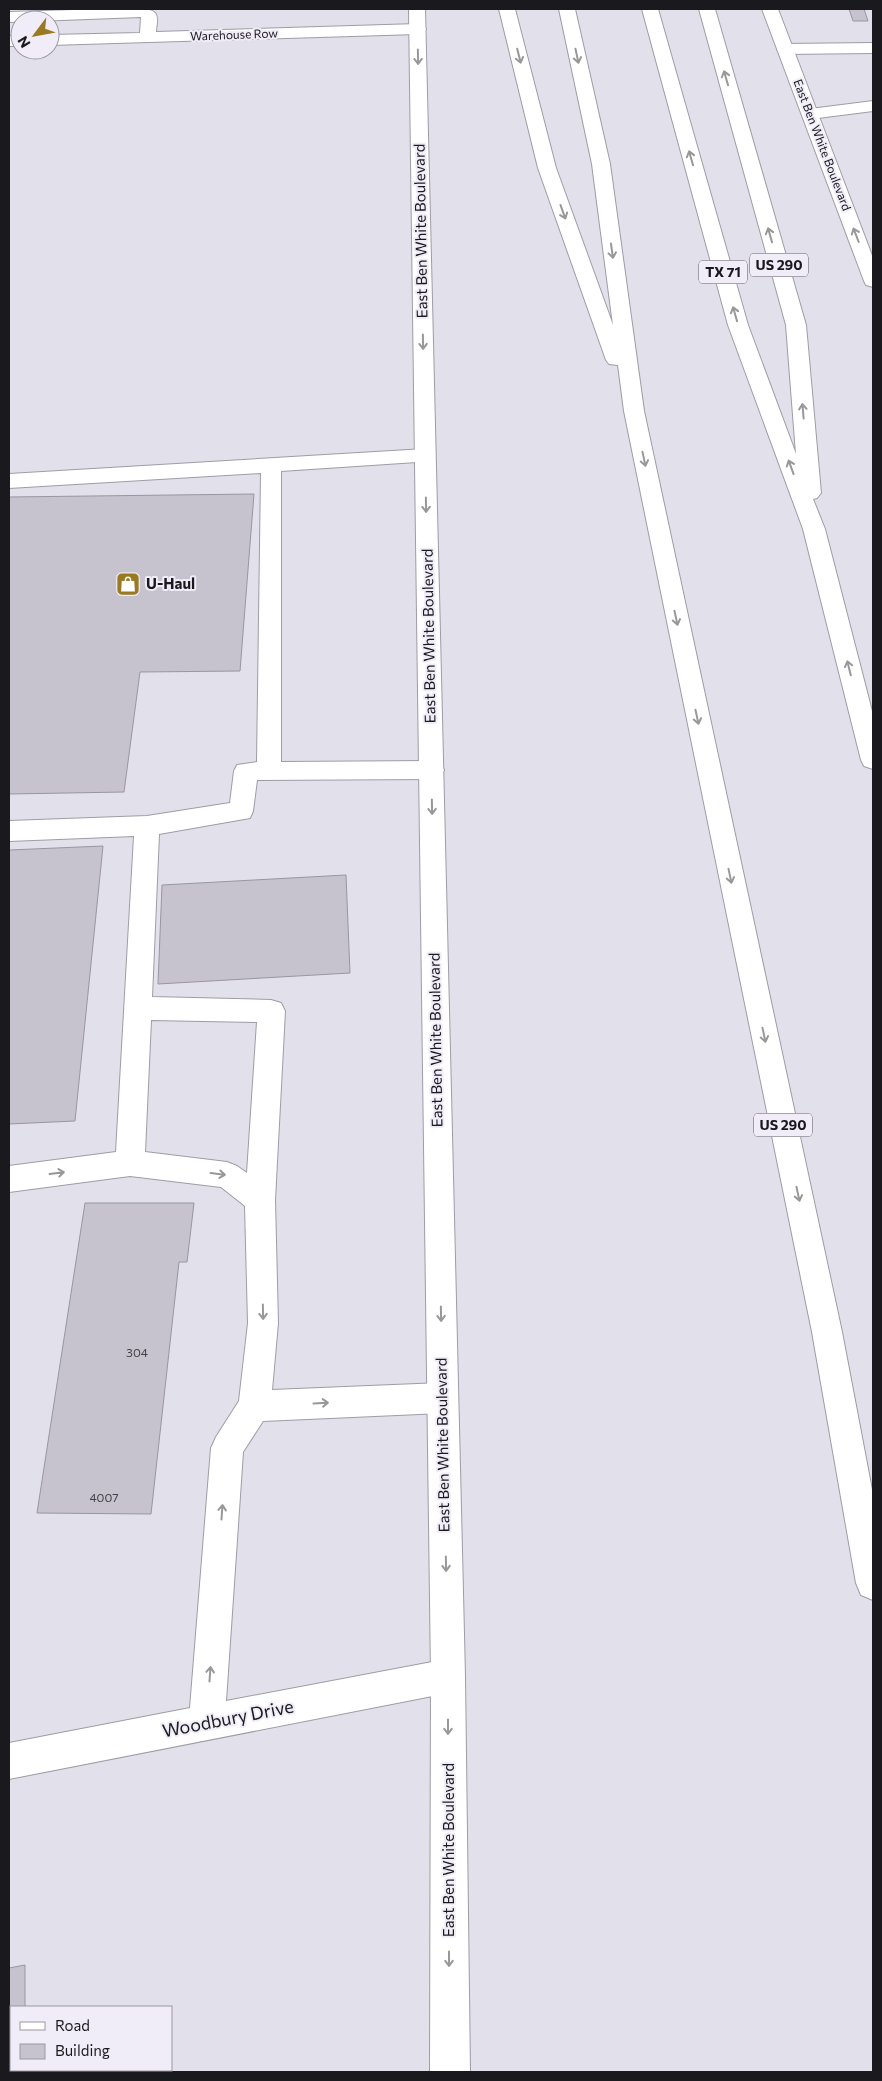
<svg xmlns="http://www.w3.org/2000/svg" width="882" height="2081" font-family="Commissioner,sans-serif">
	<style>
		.building { fill: #c6c3ce; stroke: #9896a0 }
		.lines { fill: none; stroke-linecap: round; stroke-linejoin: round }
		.minor-casing { stroke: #9e9ca6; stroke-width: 2 }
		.major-casing { stroke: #9e9ca6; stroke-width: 2 }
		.highway-casing { stroke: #9e9ca6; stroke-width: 2 }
		.minor { fill: #fff; fill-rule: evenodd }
		.major { fill: #fff; fill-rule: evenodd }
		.highway { fill: #fff; fill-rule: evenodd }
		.oneway { stroke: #989899 }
		.labels { text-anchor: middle; stroke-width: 4; stroke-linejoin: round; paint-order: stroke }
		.far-street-label { font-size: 12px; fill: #1a191d; stroke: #f0edf8 }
		.number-label { font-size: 12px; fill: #454449 }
		.shield { fill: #f0edf8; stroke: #5a595f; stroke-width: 1 }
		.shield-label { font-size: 14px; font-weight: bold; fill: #1a191d }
		.street-label { font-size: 15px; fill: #1a191d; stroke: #f0edf8 }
		.poi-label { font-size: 15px; font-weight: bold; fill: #1a191d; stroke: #f0edf8; text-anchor: start }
		.near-street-label { font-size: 18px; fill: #1a191d; stroke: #f0edf8 }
	</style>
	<rect width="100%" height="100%" fill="#e2e0eb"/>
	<g class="building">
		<polygon points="849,9 864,9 868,21 853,21"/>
		<polygon points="254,494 240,671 140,672 124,792 9,794 9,497"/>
		<polygon points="103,846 75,1121 9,1124 9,850"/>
		<polygon points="346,875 350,973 158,984 162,885"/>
		<polygon points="85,1203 194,1203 187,1262 179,1262 151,1514 37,1513"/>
		<polygon points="25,1965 25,2007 11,2007 11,2070 25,2070 25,2072 9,2072 9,1968"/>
	</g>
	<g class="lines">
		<g class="minor-casing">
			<g id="minor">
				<path d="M105,9C115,9 149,6 155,13C159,17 156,27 156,32L418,24L424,26L426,29L424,32L418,34L50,45V35L140,33L141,17L9,22V12Z"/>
				<rect x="9" y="36" width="11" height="10"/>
				<polygon points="873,43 873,53 785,54 779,52 777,49 779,46 785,44"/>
				<polygon points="873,101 873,111 810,119 804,118 802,114 804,110 810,109"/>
				<path d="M425,449L432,451L435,456L432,461L281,471V762L432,761L441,764L444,770L441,776L432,779L257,780L253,811L250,818L159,834L152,997L271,1000L281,1003L285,1011L275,1200L278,1323L272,1390L442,1383L453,1387L458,1398L453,1409L442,1413L263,1421L243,1452L226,1701L448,1659L460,1664L465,1676L460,1688L448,1693L9,1779V1743L190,1708L211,1448L216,1437L239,1401L248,1323L245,1206L221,1187L130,1176L9,1192V1166L116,1152L134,836L9,841V821L147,816L230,803L234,771L237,765L257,762L261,473L9,488V474ZM151,1020L257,1022L247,1173L237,1166L227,1162L145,1152Z"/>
			</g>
		</g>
		<g class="major-casing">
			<g id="major">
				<polygon points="409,9 425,9 465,1676 470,2072 430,2072 431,1676"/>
				<polygon points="762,9 778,9 873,258 873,287 866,285 864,281"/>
			</g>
		</g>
		<g class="highway-casing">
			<g id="highway">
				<polygon points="499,9 515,9 556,168 613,325 592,164 559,9 575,9 610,164 644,411 842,1332 873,1495 873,1600 861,1595 856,1583 812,1332 624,411 618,365 609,364 606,360 538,168"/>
				<polygon points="642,9 658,9 748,325 796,454 786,325 699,9 715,9 806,325 821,493 817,498 813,499 825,529 873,715 873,769 864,766 861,760 803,529 728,325"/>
			</g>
		</g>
		<use href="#minor" class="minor"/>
		<use href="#major" class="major"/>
		<use href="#highway" class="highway"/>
	</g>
	<defs><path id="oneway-shaft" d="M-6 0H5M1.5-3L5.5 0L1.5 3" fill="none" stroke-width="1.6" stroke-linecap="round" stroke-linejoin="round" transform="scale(1.25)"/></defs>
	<g class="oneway">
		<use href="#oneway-shaft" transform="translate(519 56) rotate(76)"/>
		<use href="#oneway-shaft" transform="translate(577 56) rotate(78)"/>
		<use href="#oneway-shaft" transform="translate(418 57) rotate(89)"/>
		<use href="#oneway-shaft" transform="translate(726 78) rotate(-106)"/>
		<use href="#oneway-shaft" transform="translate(691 158) rotate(-106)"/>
		<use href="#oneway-shaft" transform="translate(563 212) rotate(70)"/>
		<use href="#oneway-shaft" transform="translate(770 235) rotate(-106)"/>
		<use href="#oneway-shaft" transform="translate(856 235) rotate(-111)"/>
		<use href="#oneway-shaft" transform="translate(612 251) rotate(82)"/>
		<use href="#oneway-shaft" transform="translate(735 314) rotate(-106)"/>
		<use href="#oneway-shaft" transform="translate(423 342) rotate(89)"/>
		<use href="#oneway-shaft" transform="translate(803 411) rotate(-95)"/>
		<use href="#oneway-shaft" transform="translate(644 459) rotate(78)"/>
		<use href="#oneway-shaft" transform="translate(791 467) rotate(-110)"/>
		<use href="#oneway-shaft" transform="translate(426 505) rotate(89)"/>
		<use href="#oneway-shaft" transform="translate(676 618) rotate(78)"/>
		<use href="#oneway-shaft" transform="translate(849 668) rotate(-104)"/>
		<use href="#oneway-shaft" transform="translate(697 717) rotate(78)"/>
		<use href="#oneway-shaft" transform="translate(432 807) rotate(89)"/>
		<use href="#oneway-shaft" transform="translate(730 876) rotate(78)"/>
		<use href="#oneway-shaft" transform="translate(764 1035) rotate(78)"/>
		<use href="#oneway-shaft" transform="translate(57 1173) rotate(-7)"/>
		<use href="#oneway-shaft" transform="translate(218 1174) rotate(7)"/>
		<use href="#oneway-shaft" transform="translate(798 1194) rotate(78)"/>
		<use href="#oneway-shaft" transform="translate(263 1312) rotate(89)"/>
		<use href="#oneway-shaft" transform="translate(441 1314) rotate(89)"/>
		<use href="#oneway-shaft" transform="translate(321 1403) rotate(-3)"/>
		<use href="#oneway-shaft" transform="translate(222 1512) rotate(-86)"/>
		<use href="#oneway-shaft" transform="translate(446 1564) rotate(89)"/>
		<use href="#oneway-shaft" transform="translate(210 1674) rotate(-86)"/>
		<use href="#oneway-shaft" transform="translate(448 1727) rotate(90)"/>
		<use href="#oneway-shaft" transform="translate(449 1959) rotate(90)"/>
	</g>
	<defs>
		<g id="shop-square" transform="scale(1.25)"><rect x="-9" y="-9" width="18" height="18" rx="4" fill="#997922" stroke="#f0edf8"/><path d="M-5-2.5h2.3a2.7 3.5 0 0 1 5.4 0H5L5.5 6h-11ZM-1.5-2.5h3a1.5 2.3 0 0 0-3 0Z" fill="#fff"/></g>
	</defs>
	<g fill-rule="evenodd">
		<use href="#shop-square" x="128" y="584"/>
	</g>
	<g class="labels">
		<g class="far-street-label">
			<text transform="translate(234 35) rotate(-2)" y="4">Warehouse Row</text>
			<text transform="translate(822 145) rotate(69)" y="4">East Ben White Boulevard</text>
		</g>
		<g class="number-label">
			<text x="137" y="1357">304</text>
			<text x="104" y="1502">4007</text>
		</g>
		<g class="shield">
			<rect x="750" y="253.5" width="58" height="23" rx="4"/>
			<rect x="699" y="260.5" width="48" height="23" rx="4"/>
			<rect x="754" y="1113.5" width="58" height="23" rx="4"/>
		</g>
		<g class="shield-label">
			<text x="779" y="270">US 290</text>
			<text x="723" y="277">TX 71</text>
			<text x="783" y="1130">US 290</text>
		</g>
		<g class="street-label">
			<text transform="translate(421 231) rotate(-91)" y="5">East Ben White Boulevard</text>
			<text transform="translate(429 636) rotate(-91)" y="5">East Ben White Boulevard</text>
			<text transform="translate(436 1040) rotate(-91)" y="5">East Ben White Boulevard</text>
			<text transform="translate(443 1445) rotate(-91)" y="5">East Ben White Boulevard</text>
			<text transform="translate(449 1850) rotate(-90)" y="5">East Ben White Boulevard</text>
		</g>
		<g class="poi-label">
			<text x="146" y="589">U-Haul</text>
		</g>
		<g class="near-street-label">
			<text transform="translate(228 1719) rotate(-11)" y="6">Woodbury Drive</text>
		</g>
	</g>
	<rect width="882" height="2081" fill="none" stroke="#1a191d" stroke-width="20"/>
	<rect x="10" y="2006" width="162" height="65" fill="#f0edf8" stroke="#9a98a0"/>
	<rect x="20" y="2022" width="25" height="8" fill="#ffffff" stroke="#9a98a0"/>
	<text x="55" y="2031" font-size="15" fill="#1a191d">Road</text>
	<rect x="20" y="2044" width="25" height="15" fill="#c6c3ce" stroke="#9a98a0"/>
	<text x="55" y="2056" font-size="15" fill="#1a191d">Building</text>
	<g transform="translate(35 35) rotate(238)"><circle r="24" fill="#f0edf8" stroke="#9a98a0"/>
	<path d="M0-4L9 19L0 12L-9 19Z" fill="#997922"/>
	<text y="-8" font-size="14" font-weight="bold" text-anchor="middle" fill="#1a191d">N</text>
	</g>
</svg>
